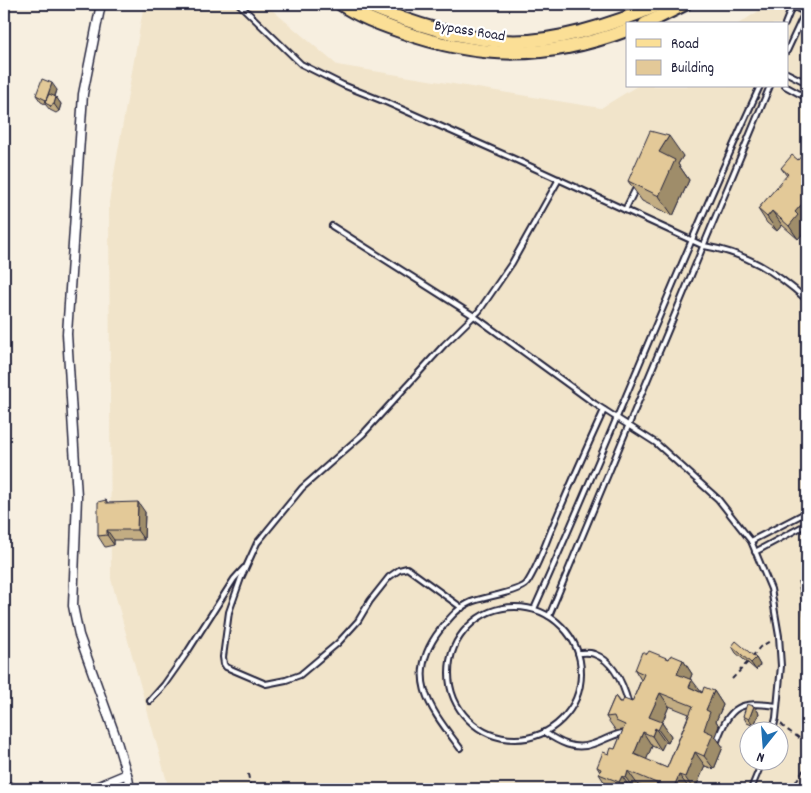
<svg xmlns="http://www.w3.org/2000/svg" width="811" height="793" font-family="Dekko,sans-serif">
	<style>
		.built { fill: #f1e4ca; fill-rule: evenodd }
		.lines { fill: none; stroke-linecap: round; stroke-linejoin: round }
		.service-casing { stroke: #22223b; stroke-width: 8 }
		.minor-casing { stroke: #22223b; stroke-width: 11 }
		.primary-casing { stroke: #22223b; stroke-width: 16 }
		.path { stroke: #22223b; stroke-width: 2; stroke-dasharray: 5 4; stroke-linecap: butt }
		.service { stroke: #fff; stroke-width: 4 }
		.minor { stroke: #fff; stroke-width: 8 }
		.primary { stroke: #fbdf96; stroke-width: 12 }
		.wall { fill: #c3ad83; stroke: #22223b; fill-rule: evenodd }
		.shaded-wall { fill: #9f8d6a; stroke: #22223b }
		.building { fill: #e3c998; stroke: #22223b; fill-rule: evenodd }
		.labels { text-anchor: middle; stroke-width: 4.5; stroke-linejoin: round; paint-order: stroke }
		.street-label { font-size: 15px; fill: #22223b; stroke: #fff }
	</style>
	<rect width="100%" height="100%" fill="#f7efe0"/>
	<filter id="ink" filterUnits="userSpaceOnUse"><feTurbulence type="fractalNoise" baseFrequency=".02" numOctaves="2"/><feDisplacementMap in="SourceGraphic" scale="10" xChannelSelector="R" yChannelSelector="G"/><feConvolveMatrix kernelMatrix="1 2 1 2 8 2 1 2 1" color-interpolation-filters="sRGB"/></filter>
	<g filter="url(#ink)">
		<path class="built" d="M144,4H262L271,9L337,65L601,108L637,86H787V24H738L770,4H807V789H169L111,579L109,202ZM748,730H778V760H748Z"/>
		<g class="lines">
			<g class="service-casing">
				<g id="service">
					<path d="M239,4L301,64L343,85L388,103L512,158L704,246C746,253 775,271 807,300"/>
					<polyline points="792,6 805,12"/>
					<polyline points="785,24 793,4"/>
					<polyline points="787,51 807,8"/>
					<polyline points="787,73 807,83"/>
					<polyline points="785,86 807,98"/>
					<polyline points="625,210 636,188"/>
					<polyline points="332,226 474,316 595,404 656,443 718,499 751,541 771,589 779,636 781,666 776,718 773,730"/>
					<polyline points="751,541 807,512"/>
					<polyline points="755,552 807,524"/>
					<circle cx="515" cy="673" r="66"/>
					<polyline points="462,608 407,568 399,570 389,577 370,601 358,621 338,643 300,675 286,680 266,684 226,667 224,664 223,657 229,612 241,578 257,543 302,488 363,434 444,345 479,311 512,263 559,179"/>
					<path d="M534,609C612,436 680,259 760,86"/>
					<polyline points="549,616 770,86"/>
					<path d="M578,653C583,653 589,652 594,654C614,661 624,686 629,705"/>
					<polyline points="150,701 164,685 188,651 234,579 244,568"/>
					<path d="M544,732C559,742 574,751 593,744C603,741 612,735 622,733"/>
					<path d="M717,741C730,705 740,701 777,706"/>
					<path d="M460,748C430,708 404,677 440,630C449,619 457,608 471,602C483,597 521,592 527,583C539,565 546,541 555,521C571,483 587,447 604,410"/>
					<polyline points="751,789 763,760"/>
				</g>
			</g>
			<g class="minor-casing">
				<g id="minor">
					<polyline points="101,4 83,94 67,334 77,496 73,606 79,635 114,732 128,778 130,789"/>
					<polyline points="4,785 15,789"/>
					<polyline points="91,789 127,774"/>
				</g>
			</g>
			<g class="primary-casing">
				<g id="primary">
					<path d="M341,4C358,16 380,24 400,31C480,60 547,60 627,30"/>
					<path d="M365,4C405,21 457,38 501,41C550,45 616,24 660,4"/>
					<polyline points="645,24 685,4"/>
				</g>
			</g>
			<g class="path">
				<polyline points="752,657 760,647 772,640"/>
				<polyline points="732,679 749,661"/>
				<path d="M781,724C792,737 804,734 807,754"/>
				<polyline points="248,774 251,789"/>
				<polyline points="791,789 804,769 807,759"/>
			</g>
			<use href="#service" class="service"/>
			<use href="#minor" class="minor"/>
			<use href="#primary" class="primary"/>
		</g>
		<g class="wall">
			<polygon points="57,90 55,97 56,97 61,104 59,111 56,113 50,110 45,104 41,102 36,95"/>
			<polygon points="683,156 678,164 689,180 673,216 642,201 628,181"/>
			<polygon points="798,160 805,225 807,227 807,229 798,239 782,225 777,231 767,223 758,209 787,176 781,168"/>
			<polygon points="106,500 108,503 145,512 144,540 114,540 114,545 105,547 98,536"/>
			<polygon points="732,646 756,658 760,665 756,670 736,653"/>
			<path d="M647,654L669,659L683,660L692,674L690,679L701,692L714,691L723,705L716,721L719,726L715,736L723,747L714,769L705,766L695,789L689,788L688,789H649L638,785L636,789H612L608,788L599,774L600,772L597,767L609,754L615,749L623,730L616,731L606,717L615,696L620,702H632L641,680L635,670ZM669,706L689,714L667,768L646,760L652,746L661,750L665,742L668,743L671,736L662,723Z"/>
			<polygon points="754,706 759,713 754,726 747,723 743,716"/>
		</g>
		<g class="shaded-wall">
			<polygon points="52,83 57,90 51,107 46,100"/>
			<polygon points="56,97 61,104 59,111 54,104"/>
			<polygon points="669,136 683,156 678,164 689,180 673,216 659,196 659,152"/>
			<polygon points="807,198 807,222 805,225 807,227 807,229 798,239 789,226 795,212"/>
			<polygon points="772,211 782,225 777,231 767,217"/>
			<polygon points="138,502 145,512 144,540 137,530"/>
			<polygon points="107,530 114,540 114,545 107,535"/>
			<polygon points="756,658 760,665 756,670 751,663"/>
			<polygon points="683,660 692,674 687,687 677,674"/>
			<polygon points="692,680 702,693 689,687"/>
			<polygon points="714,691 723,705 716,721 719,726 715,736 723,747 714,769 704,756 704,730 706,710"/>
			<polygon points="660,693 669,706 662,723 671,736 668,743 649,717"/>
			<polygon points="754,706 759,713 754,726 749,719"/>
			<polygon points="655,728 665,742 661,750 652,736"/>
			<polygon points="643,732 652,746 643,768 634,754"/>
			<polygon points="695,752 705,766 695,789 693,789 685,777"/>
			<polygon points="628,771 638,785 636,789 634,789 626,778"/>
			<polygon points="679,775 689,788 688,789 673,789"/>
			<polygon points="622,776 631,789 624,789 619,782"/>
		</g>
		<g class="building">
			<polygon points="42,79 52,83 46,100 49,94 56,97 54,104 51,106 45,103 46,100 36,95"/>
			<polygon points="650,131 669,136 659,152 675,160 659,196 628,181"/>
			<polygon points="807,149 807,198 795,212 798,215 789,226 772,211 767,217 758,209 788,174 781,168 792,155 798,160"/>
			<polygon points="106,500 106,503 138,502 137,530 107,530 107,535 98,536 98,502"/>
			<polygon points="807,580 807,630 798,582"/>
			<polygon points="736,641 756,658 751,663 732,646"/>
			<path d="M649,651L669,659L671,655L683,660L677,674L692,680L689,687L702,693L704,687L714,691L706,710L710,712L704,730L713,734L704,756L695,752L685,777L679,775L673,789H659L661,785L628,771L626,778L622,776L619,782L599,774L601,769L597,767L603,752L609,754L611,748L615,749L625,725L616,721L614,716L606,717L615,696L619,702H622L624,699L632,702L644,674L635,670L642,652L647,654ZM660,693L693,706L667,768L634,754L643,732L652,736L655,728L658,730L662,722L649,717Z"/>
			<polygon points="747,704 754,706 749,719 743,716"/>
		</g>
	</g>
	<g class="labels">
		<g class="street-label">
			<text transform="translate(470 30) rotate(9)" y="5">Bypass Road</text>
		</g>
	</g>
	<rect width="811" height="793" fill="none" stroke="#fff" stroke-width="20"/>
	<rect x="10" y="10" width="791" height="773" fill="none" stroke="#22223b" stroke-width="2" filter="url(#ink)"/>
	<rect x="626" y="22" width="162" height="65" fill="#ffffff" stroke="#a7a7b1"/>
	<rect x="636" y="39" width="25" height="8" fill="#fbdf96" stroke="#a7a7b1"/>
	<text x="671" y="48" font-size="15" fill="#22223b">Road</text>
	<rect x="636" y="60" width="25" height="15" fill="#e3c998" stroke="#a7a7b1"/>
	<text x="671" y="72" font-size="15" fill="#22223b">Building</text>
	<g transform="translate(764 746) rotate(197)"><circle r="24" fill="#ffffff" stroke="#a7a7b1"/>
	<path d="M0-4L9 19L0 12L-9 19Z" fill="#1f6fb2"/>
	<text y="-8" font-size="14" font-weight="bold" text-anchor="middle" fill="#22223b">N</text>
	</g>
</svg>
